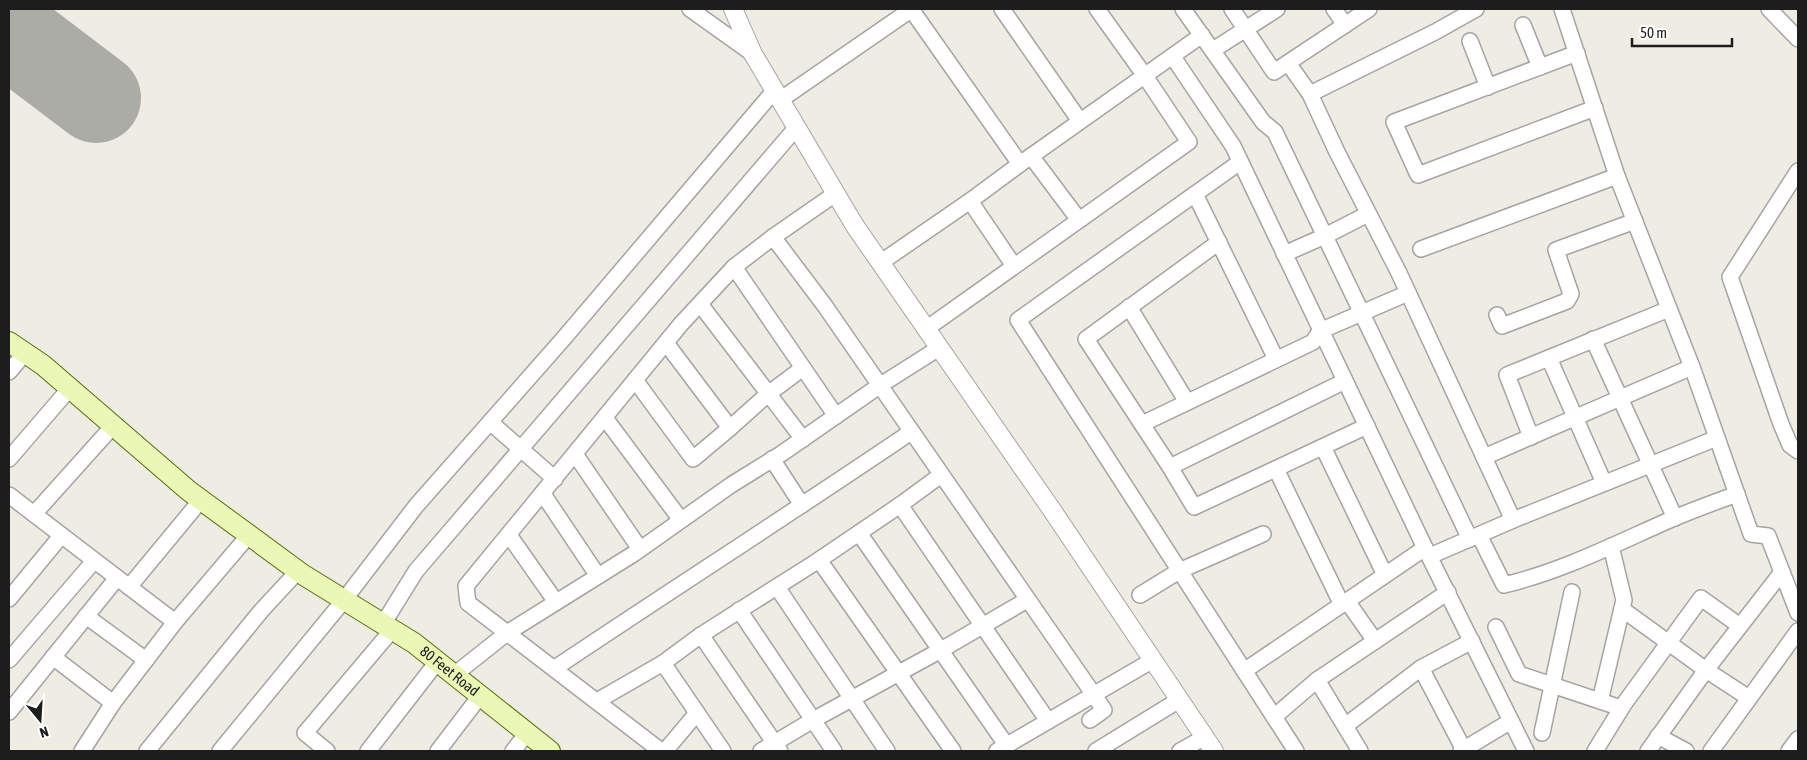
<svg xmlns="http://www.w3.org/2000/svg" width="1807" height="760" font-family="'Asap Condensed',sans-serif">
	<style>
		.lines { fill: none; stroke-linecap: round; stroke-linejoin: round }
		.taxiway { stroke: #acaca7; stroke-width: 36 }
		.runway { stroke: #acaca7; stroke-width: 90 }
		.minor-casing { stroke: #a4a4a4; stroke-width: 18 }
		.tertiary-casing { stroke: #a4a4a4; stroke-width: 20 }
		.secondary-casing { stroke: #556f08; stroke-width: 22 }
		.minor { stroke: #fff; stroke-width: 15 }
		.tertiary { stroke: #fff; stroke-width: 18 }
		.secondary { stroke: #eaf7b7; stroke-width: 20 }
		.labels { text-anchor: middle; stroke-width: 4; stroke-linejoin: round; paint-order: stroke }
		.street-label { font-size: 15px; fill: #1d1d1d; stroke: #fff }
	</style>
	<rect width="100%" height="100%" fill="#eeece3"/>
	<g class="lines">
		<polyline class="taxiway" points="9,21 19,9"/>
		<polyline class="runway" points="9,32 96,98"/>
		<g class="minor-casing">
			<g id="minor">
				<polyline points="690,9 753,54"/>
				<polyline points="911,9 1020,164"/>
				<polyline points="1002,9 1080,121"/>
				<polyline points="1183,9 1263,122 1275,132 1470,539"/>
				<polyline points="1232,9 1274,72 1369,9"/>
				<polyline points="1334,9 1345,25"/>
				<polyline points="1562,9 1617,176 1692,367 1751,534 1768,536 1798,613"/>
				<polyline points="1769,9 1798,39"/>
				<polyline points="1523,25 1540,67"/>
				<polyline points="1470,41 1488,87"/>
				<polyline points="1213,50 1277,9"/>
				<polyline points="1577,53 1394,122 1418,175 1595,108"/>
				<polyline points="1173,57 1233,146 1425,548 1526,751"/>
				<polyline points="1288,63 1310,94 1336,150 1399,273 1513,520"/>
				<polyline points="1310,94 1435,32 1476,9"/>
				<polyline points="780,100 912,9"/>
				<polyline points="1031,156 1079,220"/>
				<polyline points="1240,162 1018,320 1296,751"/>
				<polyline points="1798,171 1730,277 1781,424 1790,445 1798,451"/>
				<polyline points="1195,194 1276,359"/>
				<polyline points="970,201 1014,266"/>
				<polyline points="773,237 825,306 1094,695 1104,710 1090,720"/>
				<polyline points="1219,242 1086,339 1170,467 1194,507 1367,426"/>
				<polyline points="1421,249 1617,176"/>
				<polyline points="1284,254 1325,236 1368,214"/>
				<polyline points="880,263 970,201 1020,164 1202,35"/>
				<polyline points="734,267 836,416"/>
				<polyline points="700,304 803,439"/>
				<polyline points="1129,307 1187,402"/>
				<polyline points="1497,315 1502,326 1567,301 1571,294 1556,250 1635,221"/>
				<polyline points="926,329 1189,142 1145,76 1097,9"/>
				<polyline points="1593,339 1675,518"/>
				<polyline points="1549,358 1604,483"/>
				<polyline points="9,372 25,353"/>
				<polyline points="635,380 693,459 730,428 666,343"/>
				<polyline points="605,418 681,520"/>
				<polyline points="490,422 555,479"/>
				<polyline points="1142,424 1313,342 1320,331 1408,293"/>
				<polyline points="730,428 768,394 803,368"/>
				<polyline points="1531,437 1507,375 1669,309"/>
				<polyline points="1323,447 1385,575"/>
				<polyline points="575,454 640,549"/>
				<polyline points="1484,457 1692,367"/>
				<polyline points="9,459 70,388"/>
				<polyline points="772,459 802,505"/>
				<polyline points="1170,467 1345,381"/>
				<polyline points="1276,469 1342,605"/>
				<polyline points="543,494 598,576"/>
				<polyline points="9,495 175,622 249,535"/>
				<polyline points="900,505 1048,721"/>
				<polyline points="34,514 113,426"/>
				<polyline points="859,533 1007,746"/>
				<polyline points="509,535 556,602"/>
				<path d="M1479,535L1504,585C1563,571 1617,543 1672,519C1693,510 1715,502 1737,494"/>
				<polyline points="1430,556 1513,520 1717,438"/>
				<polyline points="819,560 953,751"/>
				<polyline points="129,587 201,500"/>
				<polyline points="777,587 887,751"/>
				<polyline points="1140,595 1179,571 1263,534"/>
				<polyline points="9,599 61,536"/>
				<polyline points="1347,601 1375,641"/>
				<polyline points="1622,609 1706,670 1749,698"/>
				<polyline points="739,610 834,751"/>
				<polyline points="86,616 146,660"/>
				<polyline points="383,624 416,571 796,128"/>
				<polyline points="1496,627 1519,674 1621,708"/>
				<polyline points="701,635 780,751"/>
				<polyline points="53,657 113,703 175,622"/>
				<polyline points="9,660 94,561"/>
				<polyline points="663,663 723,751"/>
				<path d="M555,668C673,589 793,512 911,432"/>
				<polyline points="1421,668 1464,750"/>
				<polyline points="1244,671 1425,548"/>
				<polyline points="454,675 507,633 635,553 731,485 781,454 879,386 939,348"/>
				<polyline points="597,701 663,663 701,635 819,560 900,505 941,475"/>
				<polyline points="1600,701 1624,600 1611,546"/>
				<polyline points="9,712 117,578"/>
				<polyline points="1274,717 1317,680"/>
				<polyline points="1345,726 1421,668 1472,641"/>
				<polyline points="1542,733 1572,592"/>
				<polyline points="1658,736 1686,751"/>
				<polyline points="82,751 113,703"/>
				<polyline points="147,751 261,611 298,571"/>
				<polyline points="220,751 344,600 416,506 564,338 774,91"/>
				<polyline points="327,751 305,733 392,630"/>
				<polyline points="368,751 437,662"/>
				<polyline points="438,751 480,696"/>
				<polyline points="513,751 527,733"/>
				<polyline points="661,751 468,603 466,586 681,324 734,267 773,237 835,194"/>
				<polyline points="665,751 697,713"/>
				<polyline points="761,751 813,720 941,650 1027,600"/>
				<polyline points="997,751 1153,660"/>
				<polyline points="1096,751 1179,700"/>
				<polyline points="1180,751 1205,737"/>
				<polyline points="1360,751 1317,680 1448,592"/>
				<polyline points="1461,751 1511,721"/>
				<polyline points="1595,751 1624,704 1701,598 1740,626"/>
				<polyline points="1648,751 1706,670 1782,572"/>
				<polyline points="1711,751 1798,631"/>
				<polyline points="1789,751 1798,739"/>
			</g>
		</g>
		<g class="tertiary-casing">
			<polyline id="tertiary" points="733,9 753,54 855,226 1054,513 1214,751"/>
		</g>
		<g class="secondary-casing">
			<g id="secondary">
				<path id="s1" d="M9,342L43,365L189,491L302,574L414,643L550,751"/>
			</g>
		</g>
		<use href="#minor" class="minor"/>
		<use href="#tertiary" class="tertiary"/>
		<use href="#secondary" class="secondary"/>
	</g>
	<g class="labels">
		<g class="street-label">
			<text dy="5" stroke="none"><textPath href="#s1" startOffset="551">80 Feet Road</textPath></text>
		</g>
	</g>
	<rect width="1807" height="760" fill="none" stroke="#1d1d1d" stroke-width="20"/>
	<g transform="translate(40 720) rotate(162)" stroke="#ffffff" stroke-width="4" paint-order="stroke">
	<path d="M0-4L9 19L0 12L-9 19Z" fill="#1d1d1d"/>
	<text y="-8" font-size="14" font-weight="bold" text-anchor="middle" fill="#1d1d1d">N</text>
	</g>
	<path d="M1632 38v8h100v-8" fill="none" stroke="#1d1d1d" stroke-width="2.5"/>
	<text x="1640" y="38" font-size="15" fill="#1d1d1d" stroke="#ffffff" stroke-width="4" paint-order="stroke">50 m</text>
</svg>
